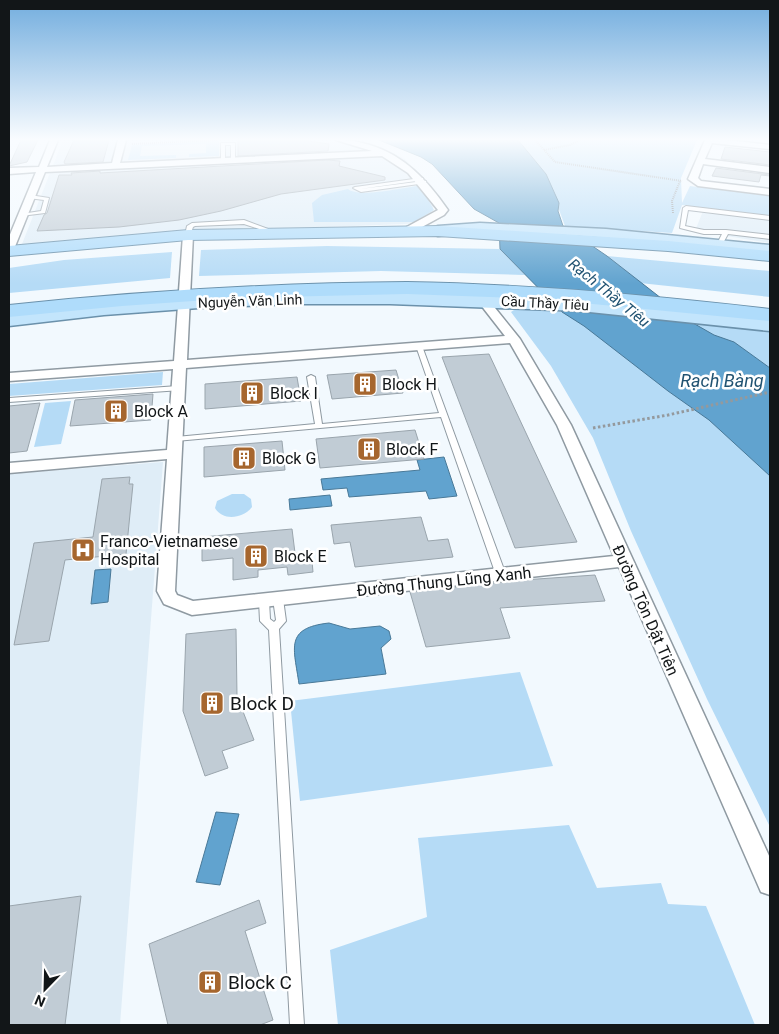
<svg xmlns="http://www.w3.org/2000/svg" width="779" height="1034" font-family="Roboto,sans-serif">
	<style>
		.built { fill: #dfedf7 }
		.green { fill: #b5dbf6 }
		.water { fill: #61a3cf; stroke: #497998 }
		.building { fill: #c1ccd5; stroke: #9aa5ad }
		.lines { fill: none; stroke-linecap: round; stroke-linejoin: round }
		.service-casing { stroke: #8f9aa2; stroke-width: 2 }
		.minor-casing { stroke: #8f9aa2; stroke-width: 3 }
		.primary-casing { stroke: #6b91ab; stroke-width: 3 }
		.trunk-casing { stroke: #6b91ab; stroke-width: 2 }
		.path-far1 { stroke: #94999d; stroke-width: 2; stroke-dasharray: 1 1; stroke-linecap: butt }
		.path { stroke: #94999d; stroke-width: 3; stroke-dasharray: 2.5 2.5; stroke-linecap: butt }
		.service { fill: #fff; fill-rule: evenodd }
		.minor { fill: #fff; fill-rule: evenodd }
		.primary { fill: #c3e5fc; fill-rule: evenodd }
		.trunk { fill: #afdcfb; fill-rule: evenodd }
		.labels { text-anchor: middle; stroke-width: 5; stroke-linejoin: round; paint-order: stroke }
		.far-street-label { font-size: 14px; fill: #121618; stroke: #fff }
		.far-water-label { font-size: 15px; font-style: italic; fill: #215372; stroke: #fff }
		.poi-label { font-size: 16px; fill: #121618; stroke: #fff; text-anchor: start }
		.street-label { font-size: 16px; fill: #121618; stroke: #fff }
		.water-label { font-size: 18px; font-style: italic; fill: #215372; stroke: #fff }
		.near-poi-label { font-size: 19px; fill: #121618; stroke: #fff; text-anchor: start }
	</style>
	<rect width="100%" height="100%" fill="#f2f9fe"/>
	<g class="built">
		<polygon points="63,140 355,140 381,147 405,159 436,197 429,223 180,233 22,244"/>
		<polygon points="703,211 770,220 770,243 695,231"/>
		<polygon points="163,462 120,1025 9,1025 9,474"/>
	</g>
	<g class="green">
		<polygon points="518,140 697,140 681,178 682,203 690,186 770,196 770,217 682,205 672,233 565,226 546,174"/>
		<polygon points="219,141 219,156 189,157 189,154 206,153 206,144 142,146 140,156 176,155 176,158 128,160 132,145"/>
		<path d="M417,186L421,187L434,210L414,222H314L312,203L322,195L348,189C358,198 402,188 417,186Z"/>
		<polygon points="327,246 500,249 525,275 381,271 199,276 201,250"/>
		<polygon points="172,252 170,278 9,293 9,268 64,260"/>
		<polygon points="607,256 770,271 770,297 640,283"/>
		<polygon points="521,309 588,314 770,457 770,827 707,699 631,531 593,438 551,366 511,312 514,310"/>
		<polygon points="693,323 770,332 770,395"/>
		<polygon points="163,372 162,385 9,396 9,384"/>
		<polygon points="71,401 61,444 34,447 45,403"/>
		<path d="M232,494H244L251,499L252,507C244,518 223,522 215,508L217,501Z"/>
		<polygon points="520,672 553,766 300,801 290,701"/>
		<polygon points="569,825 597,888 661,883 668,904 706,906 755,1025 338,1025 330,950 427,917 418,838"/>
	</g>
	<g class="water">
		<polygon points="379,140 518,140 546,174 559,203 558,211 563,226 607,256 693,323 714,335 734,342 770,368 770,476 709,420 668,391 584,326 562,312 500,249 499,223 474,209 432,164 421,157"/>
		<polygon points="444,457 457,496 429,499 426,491 349,497 347,488 323,490 321,479 420,470 417,460"/>
		<polygon points="330,495 332,506 290,510 289,499"/>
		<polygon points="111,569 108,602 91,604 95,570"/>
		<path d="M329,623L350,629L380,626L389,631L391,639L381,648L386,674L299,684C294,648 284,628 329,623Z"/>
		<polygon points="216,812 239,814 220,885 196,882"/>
	</g>
	<g class="building">
		<polygon points="21,140 38,140 27,162 9,166"/>
		<polygon points="74,140 109,140 103,162 65,164 64,162"/>
		<polygon points="238,140 302,140 329,144 328,151 238,156"/>
		<polygon points="725,147 770,152 770,165 721,159"/>
		<polygon points="327,160 340,161 339,166 385,177 385,180 281,194 221,211 179,220 119,227 37,231 44,215 47,213 59,175 72,175 71,173 100,171 100,173"/>
		<polygon points="716,168 770,175 770,176 761,175 759,182 712,176"/>
		<polygon points="489,354 577,542 515,548 442,357"/>
		<polygon points="396,370 403,393 332,399 327,375"/>
		<polygon points="297,377 301,401 205,409 205,384"/>
		<polygon points="153,394 151,420 70,426 75,400"/>
		<polygon points="40,403 27,451 9,453 9,406"/>
		<polygon points="415,430 424,459 320,468 316,439"/>
		<polygon points="282,441 285,470 204,477 204,447"/>
		<polygon points="130,477 129,484 133,484 126,554 65,560 49,641 14,645 34,543 93,537 102,479"/>
		<polygon points="421,517 428,541 448,539 453,557 355,567 350,542 334,544 331,525"/>
		<polygon points="292,529 295,553 311,551 313,572 288,575 287,567 258,570 258,577 233,580 233,558 202,561 202,537"/>
		<polygon points="595,575 605,601 500,608 510,638 426,647 410,592 523,580"/>
		<polygon points="236,629 237,696 254,740 222,751 228,768 205,776 183,711 186,634"/>
		<polygon points="81,896 65,1025 9,1025 9,906"/>
		<polygon points="259,900 266,923 245,931 273,1020 260,1025 168,1025 149,944"/>
	</g>
	<g class="lines">
		<g class="service-casing">
			<g id="service">
				<polygon points="221,143 235,143 235,159 231,158 231,145 225,145 225,158 221,159"/>
				<polygon points="421,178 423,178 423,180 360,189 424,181 426,181 426,183 361,192 353,188 355,187"/>
				<polygon points="30,195 49,198 45,213 21,216 21,214 41,211 44,200 28,198 27,197"/>
				<polygon points="686,206 770,216 770,220 688,210 685,226 704,230 726,230 770,235 770,239 728,234 722,245 718,245 717,244 722,234 704,234 680,228 683,208"/>
				<polygon points="244,220 279,233 274,234 244,224 195,226 193,227 190,236 185,235 187,226 192,223"/>
				<polygon points="419,344 422,346 506,575 504,577 498,577 496,575 441,417 176,441 172,439 176,437 315,424 307,377 311,375 315,377 322,424 439,413 416,346"/>
				<polygon points="178,386 181,386 181,390 9,402 9,398"/>
				<polygon points="278,596 281,597 283,599 286,621 279,629 304,1025 290,1025 269,630 260,621 259,601 261,599 267,599 269,601 270,619 274,622 276,620 273,599 275,597"/>
			</g>
		</g>
		<g class="minor-casing">
			<g id="minor">
				<path d="M50,140H58L47,167L112,163L118,140H126L120,163L372,151L336,140C347,139 358,142 370,145C405,156 427,180 448,210L444,215L411,233H403V229L438,210L408,173L382,156L45,172L14,249L9,252V237L36,172L9,174V168L39,167Z"/>
				<polygon points="705,140 727,140 770,145 770,149 712,143 705,159 770,167 770,173 703,164 698,178 701,181 770,189 770,195 698,186 688,179"/>
				<path d="M188,232L193,235L187,360L505,336L477,300L479,298H487L520,339L571,425L770,858V895L761,892L619,567L192,615L164,604L157,591L167,459L9,473V463L167,450L173,369L9,381V373L174,361L183,235ZM510,343L557,425L614,556L193,601L177,595L175,591L186,368Z"/>
			</g>
		</g>
		<g class="primary-casing">
			<g id="primary">
				<path d="M480,223L606,229L770,245V255C662,243 547,227 438,236L432,234L430,231L432,228L438,226Z"/>
				<path d="M294,293H390L485,295L580,300L770,319V331L580,311L390,304H294L199,308L104,315L9,326V314C104,304 199,297 294,293Z"/>
			</g>
		</g>
		<g class="trunk-casing">
			<g id="trunk">
				<polygon points="438,226 668,241 770,251 770,261 668,251 438,236 188,240 9,256 9,246 188,230"/>
				<path d="M407,282C529,284 649,295 770,309V321L541,299L407,294L236,298L122,306L9,317V305C142,291 274,283 407,282Z"/>
			</g>
		</g>
		<g class="path-far1">
			<polyline points="535,140 555,162 682,181"/>
			<polyline points="132,144 216,140"/>
			<polyline points="544,150 570,145 580,140"/>
			<polyline points="673,213 672,201 680,181"/>
		</g>
		<polyline class="path" points="593,428 668,415 770,392"/>
		<use href="#service" class="service"/>
		<use href="#minor" class="minor"/>
		<use href="#primary" class="primary"/>
		<use href="#trunk" class="trunk"/>
	</g>
	<linearGradient id="sky" x2="0" y2="1"><stop stop-color="#72adde"/><stop offset="0.49" stop-color="#f9fcff"/><stop offset="1" stop-color="#f9fcff" stop-opacity="0"/></linearGradient>
	<rect width="779" height="284" fill="url(#sky)"/>
	<defs>
		<g id="building-square" transform="scale(1.25)"><rect x="-9" y="-9" width="18" height="18" rx="4" fill="#a6662e" stroke="#fff"/><path d="M-4-6H4V6H1V3H-1V6H-4ZM-2.5-4.3h1.7v1.8h-1.7ZM.8-4.3h1.7v1.8H.8ZM-2.5-1h1.7V.8h-1.7ZM.8-1h1.7V.8H.8Z" fill="#fff"/></g>
		<g id="hospital-square" transform="scale(1.25)"><rect x="-9" y="-9" width="18" height="18" rx="4" fill="#a6662e" stroke="#fff"/><path d="M-5-5h3v3.5h4V-5h3V5h-3V1.5h-4V5h-3Z" fill="#fff"/></g>
	</defs>
	<g fill-rule="evenodd">
		<use href="#building-square" x="365" y="384"/>
		<use href="#building-square" x="252" y="393"/>
		<use href="#building-square" x="116" y="411"/>
		<use href="#building-square" x="369" y="449"/>
		<use href="#building-square" x="244" y="458"/>
		<use href="#hospital-square" x="83" y="550"/>
		<use href="#building-square" x="256" y="556"/>
		<use href="#building-square" x="212" y="703"/>
		<use href="#building-square" x="210" y="982"/>
	</g>
	<g class="labels">
		<g class="far-street-label">
			<text transform="translate(250 301) rotate(-2)" y="5">Nguyễn Văn Linh</text>
			<text transform="translate(545 303) rotate(3)" y="5">Cầu Thầy Tiêu</text>
		</g>
		<g class="far-water-label">
			<text transform="translate(609 293) rotate(39)" y="5">Rạch Thầy Tiêu</text>
		</g>
		<g class="poi-label">
			<text x="382" y="390">Block H</text>
			<text x="270" y="399">Block I</text>
			<text x="134" y="417">Block A</text>
			<text x="386" y="455">Block F</text>
			<text x="262" y="464">Block G</text>
			<text x="100" y="547">Franco-Vietnamese<tspan x="100" dy="18">Hospital</tspan></text>
			<text x="274" y="562">Block E</text>
		</g>
		<g class="street-label">
			<text transform="translate(444 581) rotate(-6)" y="6">Đường Thung Lũng Xanh</text>
			<text transform="translate(646 610) rotate(66)" y="6">Đường Tôn Dật Tiên</text>
		</g>
		<g class="water-label">
			<text x="722" y="387">Rạch Bàng</text>
		</g>
		<g class="near-poi-label">
			<text x="230" y="710">Block D</text>
			<text x="228" y="989">Block C</text>
		</g>
	</g>
	<rect width="779" height="1034" fill="none" stroke="#121618" stroke-width="20"/>
	<g transform="translate(45 989) rotate(203)" stroke="#ffffff" stroke-width="4" paint-order="stroke">
	<path d="M0-4L9 19L0 12L-9 19Z" fill="#121618"/>
	<text y="-8" font-size="14" font-weight="bold" text-anchor="middle" fill="#121618">N</text>
	</g>
</svg>
